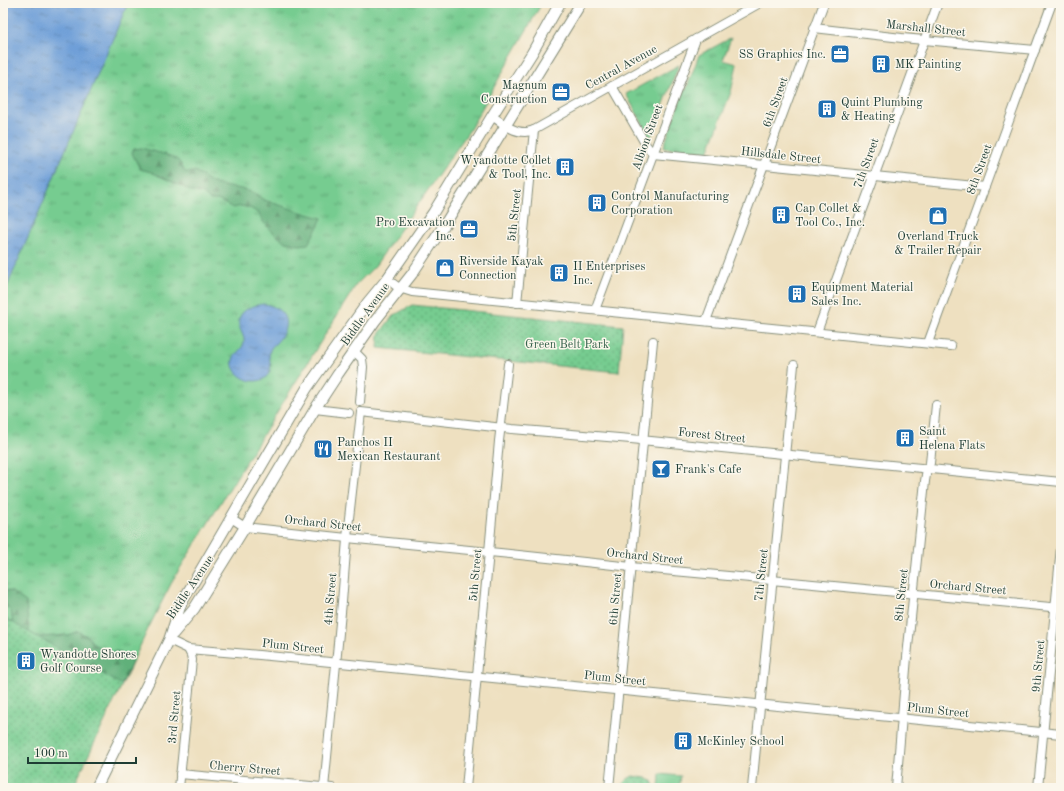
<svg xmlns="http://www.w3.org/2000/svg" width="1064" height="791" font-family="'Old Standard TT',serif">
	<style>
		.grass { fill: url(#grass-tufts); stroke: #4a8462 }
		.forest { fill: url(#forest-firs); stroke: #407657 }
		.park { fill: url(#park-dots); stroke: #4a8462 }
		.pitch { fill: #76cc90; stroke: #4a8462 }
		.water { fill: url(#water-ripples); stroke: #466e86 }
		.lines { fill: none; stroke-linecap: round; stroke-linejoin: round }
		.minor-casing { stroke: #868e7a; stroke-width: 10 }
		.major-casing { stroke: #868e7a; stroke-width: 12 }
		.minor { stroke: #fff; stroke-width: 8 }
		.major { stroke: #fff; stroke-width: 10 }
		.labels { text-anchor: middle; stroke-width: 3; stroke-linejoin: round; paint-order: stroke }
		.street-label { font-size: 12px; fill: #1f3d34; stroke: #fbf7ec }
		.poi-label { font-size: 12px; fill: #1f3d34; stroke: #fbf7ec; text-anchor: start }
		.park-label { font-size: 12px; fill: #35614b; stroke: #fbf7ec }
	</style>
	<defs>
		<pattern id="grass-tufts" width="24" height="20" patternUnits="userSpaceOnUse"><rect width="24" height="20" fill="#76cc90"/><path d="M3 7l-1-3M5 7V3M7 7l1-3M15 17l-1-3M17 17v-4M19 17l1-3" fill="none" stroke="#60a776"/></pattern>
		<pattern id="forest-firs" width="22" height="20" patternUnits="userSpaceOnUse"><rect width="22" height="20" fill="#60b07a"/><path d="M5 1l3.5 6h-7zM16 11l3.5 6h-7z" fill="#4f9065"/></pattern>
		<pattern id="park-dots" width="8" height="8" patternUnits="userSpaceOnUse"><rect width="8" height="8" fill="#76cc90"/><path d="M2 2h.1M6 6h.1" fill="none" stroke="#60a776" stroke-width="1.8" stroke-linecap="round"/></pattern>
		<pattern id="water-ripples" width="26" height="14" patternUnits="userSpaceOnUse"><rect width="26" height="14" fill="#6e9fd8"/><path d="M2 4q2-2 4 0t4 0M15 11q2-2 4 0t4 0" fill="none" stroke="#5a83b0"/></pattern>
	</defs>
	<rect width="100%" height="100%" fill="#fbf7ec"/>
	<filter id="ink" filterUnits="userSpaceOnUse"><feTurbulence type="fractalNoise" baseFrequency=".025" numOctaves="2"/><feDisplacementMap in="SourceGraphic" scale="8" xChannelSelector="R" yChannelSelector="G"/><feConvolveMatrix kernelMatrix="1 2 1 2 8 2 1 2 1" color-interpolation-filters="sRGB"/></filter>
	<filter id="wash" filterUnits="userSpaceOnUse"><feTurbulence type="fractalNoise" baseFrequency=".012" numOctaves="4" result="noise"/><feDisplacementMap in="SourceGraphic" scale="16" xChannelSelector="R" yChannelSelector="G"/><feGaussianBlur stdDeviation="0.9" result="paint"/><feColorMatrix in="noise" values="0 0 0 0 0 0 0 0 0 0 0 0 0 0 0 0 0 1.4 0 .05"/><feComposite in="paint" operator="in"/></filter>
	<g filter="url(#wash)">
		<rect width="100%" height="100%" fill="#eee0c0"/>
		<g class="grass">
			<polygon points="128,3 542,3 469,131 375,266 356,285 174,578 148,629 122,685 3,617 3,296"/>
			<polygon points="731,38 723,60 737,64 731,92 708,152 664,148 664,146 684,89 686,90 699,55"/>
			<polygon points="679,65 651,137 650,137 626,94"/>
		</g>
		<g class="forest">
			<path d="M142,148C153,152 166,153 176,159C185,164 180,177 195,171C204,177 212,184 223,186C232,188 242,188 251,192C256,193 260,198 264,200L307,214L322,218L315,232L308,244L299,245L286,242L276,235L264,223L259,214L252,209L242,206L233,208L218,200H210L202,193L193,192L181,186L151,172L140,169L132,153L134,149Z"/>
			<polygon points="3,590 12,592 26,602 29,634 13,624 11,611 8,608 3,611"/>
			<polygon points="78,631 87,636 94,644 102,650 108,652 115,651 121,652 132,663 120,688 38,639 40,637 68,635"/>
		</g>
		<g class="park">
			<polygon points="412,305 623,326 619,372 378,348 379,334 393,316"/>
			<polygon points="3,617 122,685 73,788 3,788"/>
			<path d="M633,776L646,778L652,781L655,788H623C623,781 627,779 633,776Z"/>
		</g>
		<polygon class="pitch" points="660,774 681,776 679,788 659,788"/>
		<g class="water">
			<polygon points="3,3 128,3 3,296"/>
			<path d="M264,304C271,305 277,308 282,313C290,323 283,336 276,343C274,345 271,347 270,350C267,359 275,368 267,376C264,380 259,381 254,381C243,381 228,369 234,357C237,351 243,349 244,342C245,337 240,331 239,325C237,311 252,305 264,304Z"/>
		</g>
	</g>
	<g filter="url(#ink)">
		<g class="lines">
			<g class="minor-casing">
				<g id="minor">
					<polyline points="814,28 902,38 1035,50"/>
					<polyline points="612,86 646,145 653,154 985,187"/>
					<path d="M492,116C501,122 512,132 525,132C528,132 531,131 534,130L760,3"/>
					<polyline points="387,279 399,288 412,292 951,346"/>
					<polyline points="517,303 534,130"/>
					<polyline points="595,310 696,39"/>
					<polyline points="706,321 824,3"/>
					<polyline points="817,332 938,3"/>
					<polyline points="928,343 1052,3"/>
					<polyline points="354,351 362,359 363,367 360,402"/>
					<polyline points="315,409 349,413"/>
					<polyline points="231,518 245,527 347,538 500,553 641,568 761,579 1061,608"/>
					<polyline points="169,640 188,649 248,654 1061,734"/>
					<polyline points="180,774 332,788"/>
					<polyline points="179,788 192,660 191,655 188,649"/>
					<polyline points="324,788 342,602 348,527 361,412 512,429 631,439 1061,482"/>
					<polyline points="466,788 489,552 499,441 508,364"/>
					<polyline points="609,788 653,341"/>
					<polyline points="752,788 794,365"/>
					<polyline points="896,788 907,657 925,481 927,469 930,463 936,405"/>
					<polyline points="1038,788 1061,547"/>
				</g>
			</g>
			<g class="major-casing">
				<g id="major">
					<polyline points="173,634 194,609 245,527 315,409 338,374 375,321 412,274 445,224 581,3"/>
					<polyline points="96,788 169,640 181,604 231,518 307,388 368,302 387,279 433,213 492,116 532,53 560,3"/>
				</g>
			</g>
			<use href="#minor" class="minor"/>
			<use href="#major" class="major"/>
		</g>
	</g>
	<defs>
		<g id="office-square" transform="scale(1)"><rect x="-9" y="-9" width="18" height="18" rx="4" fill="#1f6fb2" stroke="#fbf7ec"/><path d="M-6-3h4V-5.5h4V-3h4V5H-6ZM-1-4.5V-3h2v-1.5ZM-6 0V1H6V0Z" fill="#fff"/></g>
		<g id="building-square" transform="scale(1)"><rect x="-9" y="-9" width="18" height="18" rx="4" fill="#1f6fb2" stroke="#fbf7ec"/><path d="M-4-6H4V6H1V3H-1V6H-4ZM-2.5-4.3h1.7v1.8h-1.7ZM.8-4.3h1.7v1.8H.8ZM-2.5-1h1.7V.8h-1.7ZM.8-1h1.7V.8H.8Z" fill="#fff"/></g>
		<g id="shop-square" transform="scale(1)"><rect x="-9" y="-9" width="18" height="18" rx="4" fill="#1f6fb2" stroke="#fbf7ec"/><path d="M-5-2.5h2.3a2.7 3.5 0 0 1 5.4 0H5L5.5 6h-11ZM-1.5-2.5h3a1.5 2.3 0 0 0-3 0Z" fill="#fff"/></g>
		<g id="restaurant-square" transform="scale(1)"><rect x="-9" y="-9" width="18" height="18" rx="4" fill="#1f6fb2" stroke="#fbf7ec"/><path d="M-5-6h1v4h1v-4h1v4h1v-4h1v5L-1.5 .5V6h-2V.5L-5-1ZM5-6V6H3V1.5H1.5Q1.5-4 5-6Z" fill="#fff"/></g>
		<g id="bar-square" transform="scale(1)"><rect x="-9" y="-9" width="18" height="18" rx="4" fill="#1f6fb2" stroke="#fbf7ec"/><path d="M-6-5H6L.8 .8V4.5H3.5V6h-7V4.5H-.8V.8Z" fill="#fff"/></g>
	</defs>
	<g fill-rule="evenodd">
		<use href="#office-square" x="840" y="54"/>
		<use href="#building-square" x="881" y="64"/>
		<use href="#office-square" x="561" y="92"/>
		<use href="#building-square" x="827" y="109"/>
		<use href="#building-square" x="565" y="167"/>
		<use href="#building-square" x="597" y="203"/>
		<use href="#building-square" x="781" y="215"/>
		<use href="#shop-square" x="938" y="216"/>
		<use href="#office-square" x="469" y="229"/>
		<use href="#shop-square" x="445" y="268"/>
		<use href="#building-square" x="559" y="273"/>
		<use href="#building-square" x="797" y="294"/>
		<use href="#building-square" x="905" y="438"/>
		<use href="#restaurant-square" x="323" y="449"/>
		<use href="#bar-square" x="661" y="469"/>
		<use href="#building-square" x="26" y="661"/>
		<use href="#building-square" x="683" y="741"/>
	</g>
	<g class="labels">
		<g class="street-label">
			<text transform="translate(926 28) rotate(6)" y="4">Marshall Street</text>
			<text transform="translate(621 67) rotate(-29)" y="4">Central Avenue</text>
			<text transform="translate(775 102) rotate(-70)" y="4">6th Street</text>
			<text transform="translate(647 137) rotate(-70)" y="4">Albion Street</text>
			<text transform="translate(781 155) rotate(6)" y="4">Hillsdale Street</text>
			<text transform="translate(866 163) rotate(-70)" y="4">7th Street</text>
			<text transform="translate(979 169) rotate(-70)" y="4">8th Street</text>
			<text transform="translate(514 215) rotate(-84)" y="4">5th Street</text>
			<text transform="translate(365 314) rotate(-54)" y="4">Biddle Avenue</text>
			<text transform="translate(712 435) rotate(6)" y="4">Forest Street</text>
			<text transform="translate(323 523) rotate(6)" y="4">Orchard Street</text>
			<text transform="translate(645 556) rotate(6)" y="4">Orchard Street</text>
			<text transform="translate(475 575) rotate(-85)" y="4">5th Street</text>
			<text transform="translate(761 575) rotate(-84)" y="4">7th Street</text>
			<text transform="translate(190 587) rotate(-56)" y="4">Biddle Avenue</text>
			<text transform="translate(968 587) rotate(5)" y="4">Orchard Street</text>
			<text transform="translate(901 595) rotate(-84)" y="4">8th Street</text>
			<text transform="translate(330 599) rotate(-85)" y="4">4th Street</text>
			<text transform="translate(615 599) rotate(-85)" y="4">6th Street</text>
			<text transform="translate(293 646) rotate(6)" y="4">Plum Street</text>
			<text transform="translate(1038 666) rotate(-85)" y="4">9th Street</text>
			<text transform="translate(615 678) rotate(6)" y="4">Plum Street</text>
			<text transform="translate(938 710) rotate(6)" y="4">Plum Street</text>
			<text transform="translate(174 717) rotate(-85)" y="4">3rd Street</text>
			<text transform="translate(245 768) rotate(5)" y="4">Cherry Street</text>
		</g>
		<g class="poi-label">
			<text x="826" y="58" text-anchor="end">SS Graphics Inc.</text>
			<text x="895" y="68">MK Painting</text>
			<text x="547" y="89" text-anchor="end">Magnum<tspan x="547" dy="14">Construction</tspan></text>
			<text x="841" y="106">Quint Plumbing<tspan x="841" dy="14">&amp; Heating</tspan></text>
			<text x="551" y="164" text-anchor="end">Wyandotte Collet<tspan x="551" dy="14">&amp; Tool, Inc.</tspan></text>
			<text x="611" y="200">Control Manufacturing<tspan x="611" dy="14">Corporation</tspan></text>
			<text x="795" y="212">Cap Collet &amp;<tspan x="795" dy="14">Tool Co., Inc.</tspan></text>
			<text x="455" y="226" text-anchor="end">Pro Excavation<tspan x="455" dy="14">Inc.</tspan></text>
			<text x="938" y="240" text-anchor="middle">Overland Truck<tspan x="938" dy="14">&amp; Trailer Repair</tspan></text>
			<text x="459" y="265">Riverside Kayak<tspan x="459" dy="14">Connection</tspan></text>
			<text x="573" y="270">II Enterprises<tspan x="573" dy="14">Inc.</tspan></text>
			<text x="811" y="291">Equipment Material<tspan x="811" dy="14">Sales Inc.</tspan></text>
			<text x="919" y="435">Saint<tspan x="919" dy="14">Helena Flats</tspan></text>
			<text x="337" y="446">Panchos II<tspan x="337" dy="14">Mexican Restaurant</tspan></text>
			<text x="675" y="473">Frank's Cafe</text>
			<text x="40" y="658">Wyandotte Shores<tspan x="40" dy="14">Golf Course</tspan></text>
			<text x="697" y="745">McKinley School</text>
		</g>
		<g class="park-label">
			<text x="567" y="348">Green Belt Park</text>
		</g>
	</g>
	<rect width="1064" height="791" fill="none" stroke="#fbf7ec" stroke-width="16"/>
	<path d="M28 757v6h108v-6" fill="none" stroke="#1f3d34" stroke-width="2"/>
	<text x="34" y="757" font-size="12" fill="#1f3d34" stroke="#fbf7ec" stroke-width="3" paint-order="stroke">100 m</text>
</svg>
